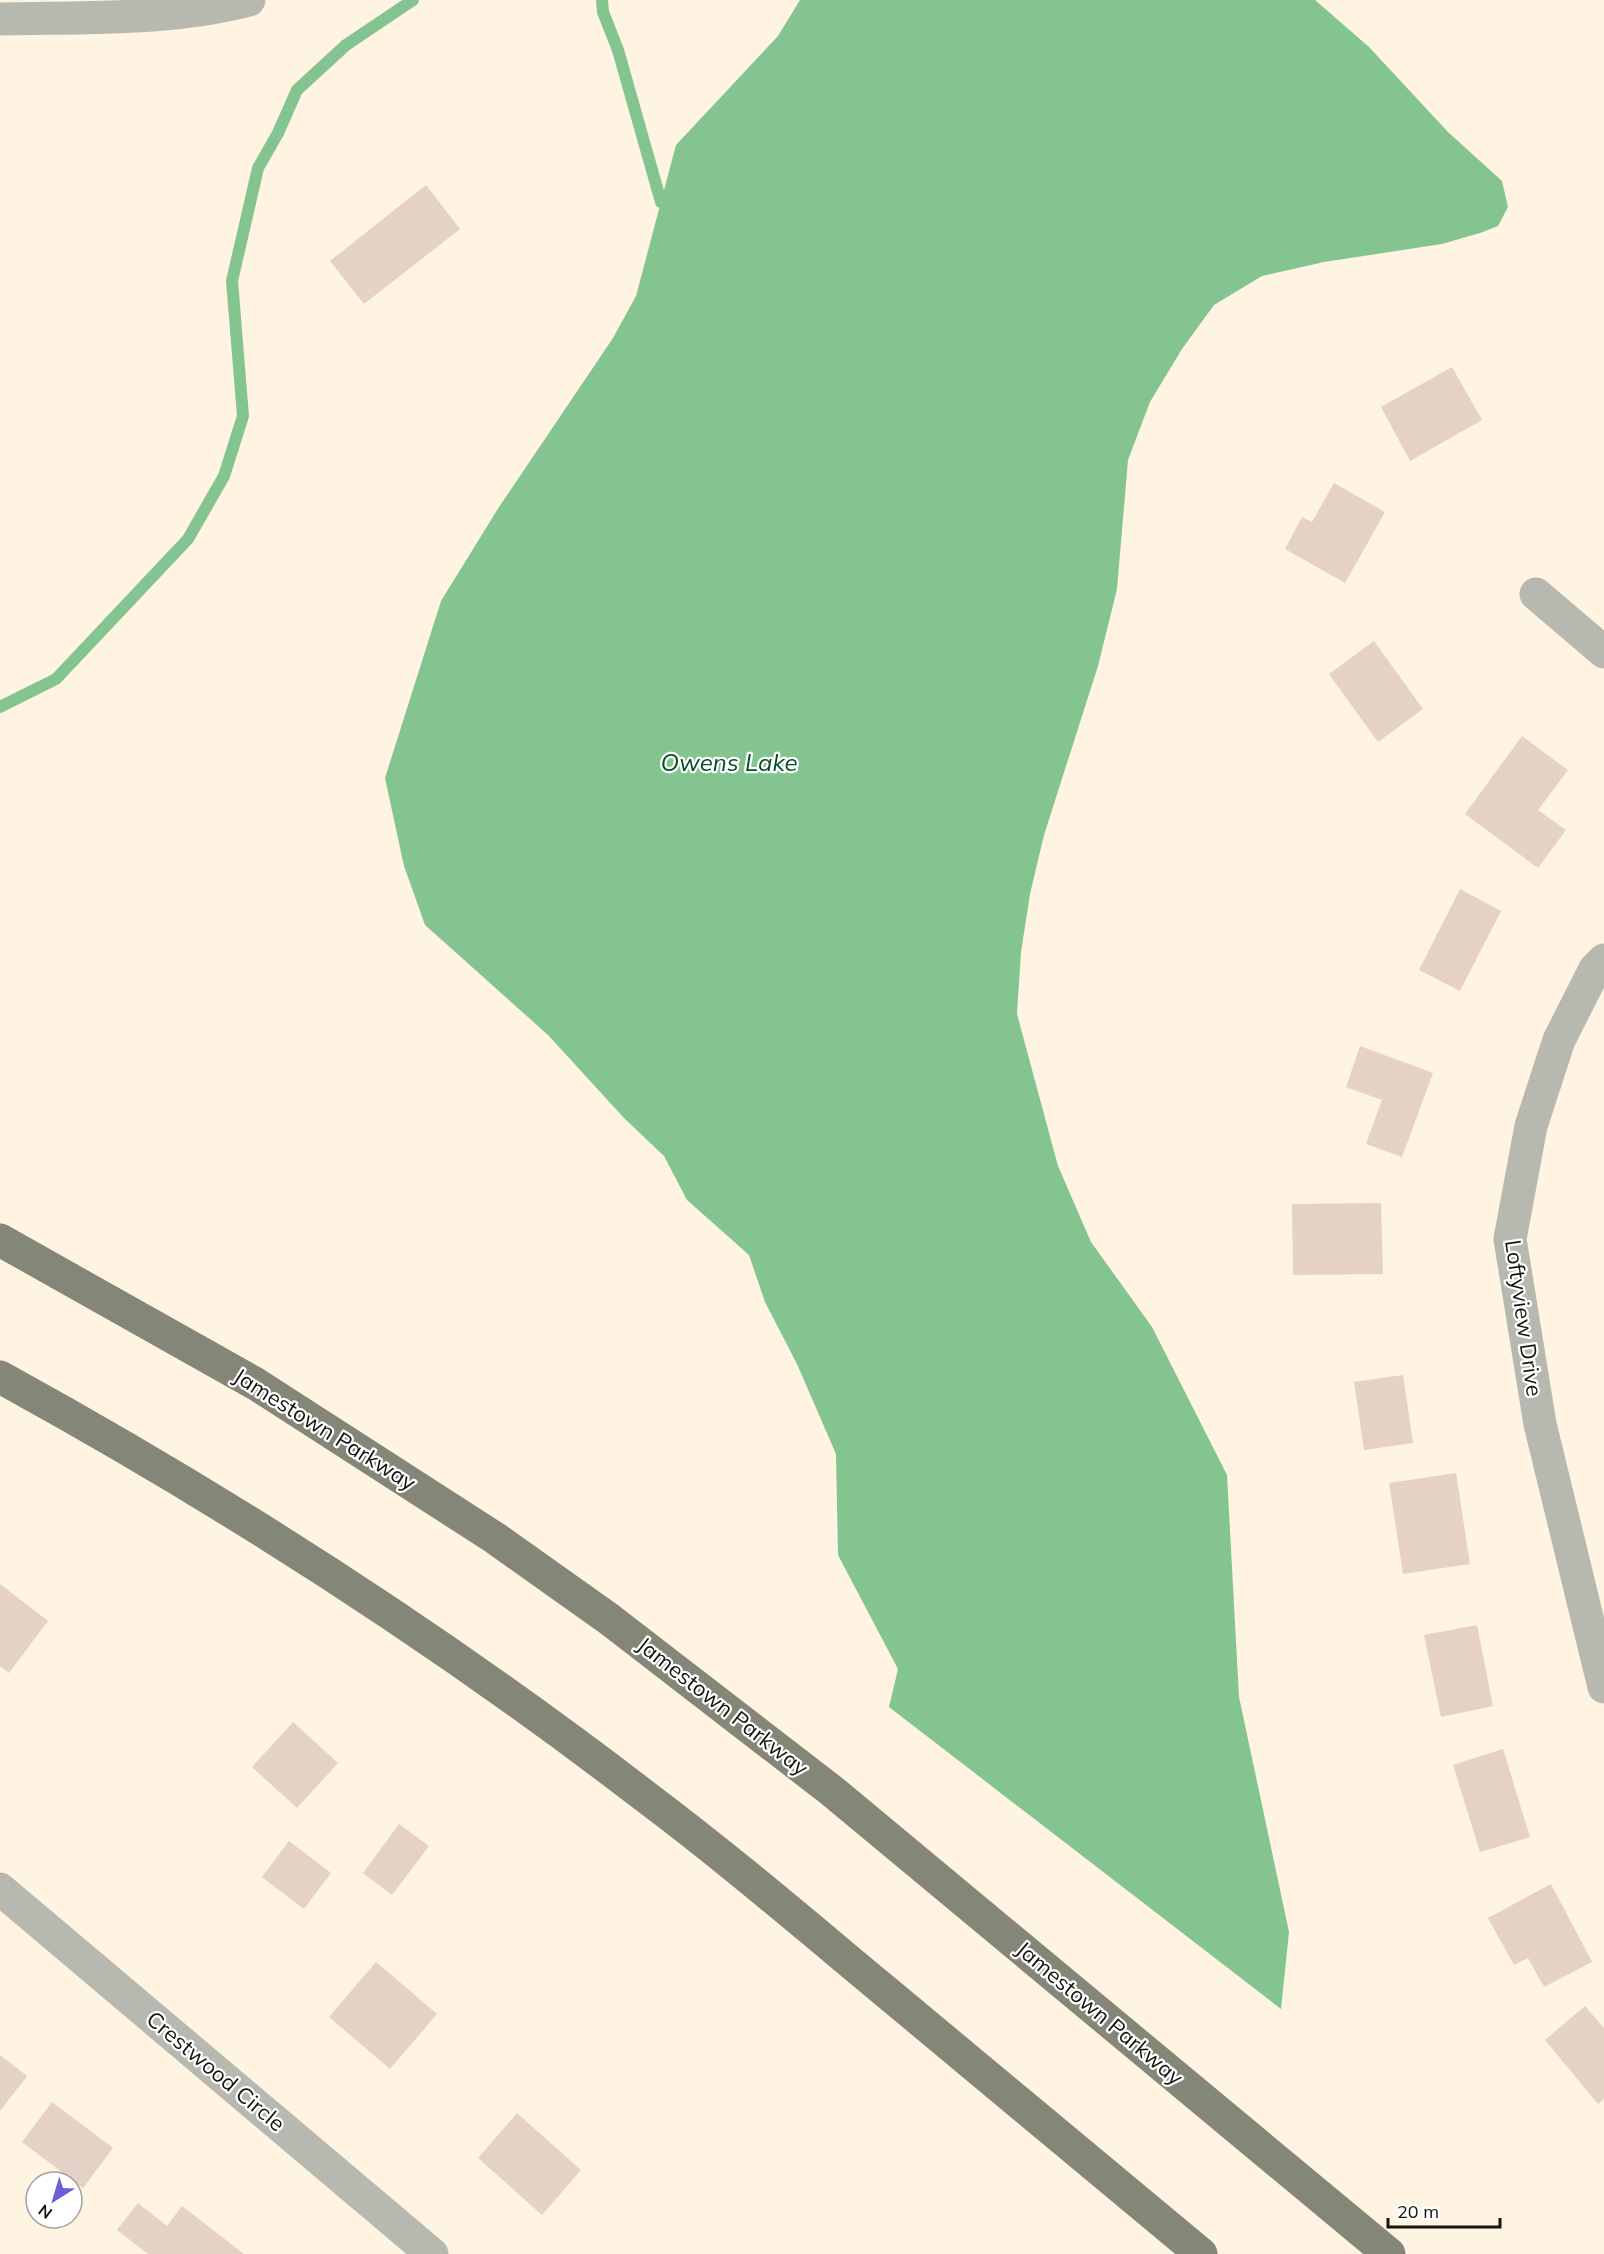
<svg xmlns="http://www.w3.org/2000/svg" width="1604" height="2254" font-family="Mulish,sans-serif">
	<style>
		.water { fill: #84c491 }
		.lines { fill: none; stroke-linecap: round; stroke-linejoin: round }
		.stream { stroke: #84c491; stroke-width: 12 }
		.building { fill: #e5d1c6 }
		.minor { stroke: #b7b9b1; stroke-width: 33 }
		.primary { stroke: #848778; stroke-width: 33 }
		.labels { text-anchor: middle; stroke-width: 4.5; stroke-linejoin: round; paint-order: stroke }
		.street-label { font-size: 22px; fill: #17140e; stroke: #fff }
		.water-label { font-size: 24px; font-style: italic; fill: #034f21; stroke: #fff }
	</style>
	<rect width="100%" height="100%" fill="#fef4e1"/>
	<polygon class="water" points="800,0 1315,0 1369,47 1448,132 1502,181 1508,207 1498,226 1480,233 1442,244 1324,262 1262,276 1214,305 1182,349 1150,402 1128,460 1117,589 1098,666 1044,835 1030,894 1021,952 1017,1014 1058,1166 1091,1242 1152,1327 1227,1475 1239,1697 1289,1932 1281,2009 889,1707 898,1669 838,1555 836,1454 797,1364 765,1302 749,1255 687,1200 664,1156 624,1118 548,1035 425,925 404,866 385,778 441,601 499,507 613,338 636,296 676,145 778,36"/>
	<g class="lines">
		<g class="stream">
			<polyline points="602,0 603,12 618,50 661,202"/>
			<polyline points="0,707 56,679 188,539 224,476 243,416 232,281 258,168 278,133 297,90 346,45 413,0"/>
		</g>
	</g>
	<g class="building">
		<polygon points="426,185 460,229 364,304 330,261"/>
		<polygon points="1452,367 1482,420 1410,461 1381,407"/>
		<polygon points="1334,483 1385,512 1345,583 1285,549 1302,517 1312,522"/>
		<polygon points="1374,641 1423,709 1378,742 1329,674"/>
		<polygon points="1522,736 1568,770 1538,810 1566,830 1538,868 1465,814"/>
		<polygon points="1460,889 1501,911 1460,991 1419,970"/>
		<polygon points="1360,1046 1433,1073 1402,1157 1366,1144 1382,1100 1346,1087"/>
		<polygon points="1381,1203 1383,1274 1293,1275 1292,1204"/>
		<polygon points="1403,1375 1413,1443 1364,1450 1354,1382"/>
		<polygon points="1456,1473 1470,1564 1403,1574 1389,1483"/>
		<polygon points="0,1584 48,1621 9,1673 0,1666"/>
		<polygon points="1477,1625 1493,1706 1441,1717 1424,1635"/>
		<polygon points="293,1722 338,1763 297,1808 252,1767"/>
		<polygon points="1503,1749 1530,1837 1480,1852 1453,1765"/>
		<polygon points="399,1824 429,1846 392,1895 363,1873"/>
		<polygon points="289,1841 331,1873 304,1909 262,1877"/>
		<polygon points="1551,1884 1592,1962 1544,1987 1528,1958 1514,1965 1488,1918"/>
		<polygon points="376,1962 437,2014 390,2069 329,2017"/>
		<polygon points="1585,2006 1604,2028 1604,2099 1598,2104 1545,2040"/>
		<polygon points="0,2055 27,2076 0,2111"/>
		<polygon points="52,2102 113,2148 83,2188 22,2142"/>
		<polygon points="517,2113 581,2170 542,2215 478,2158"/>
		<polygon points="138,2203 167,2226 182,2206 244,2254 148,2254 117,2230"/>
	</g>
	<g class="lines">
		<g class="minor">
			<path d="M0,19C83,17 168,21 249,0"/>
			<polyline points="1536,594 1604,652"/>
			<polyline points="1604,960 1595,969 1559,1040 1531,1126 1510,1239 1540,1424 1604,1687"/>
			<polyline points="0,1889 432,2254"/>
		</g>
		<g class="primary">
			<polyline points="0,1240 256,1384 495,1538 609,1619 832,1791 1389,2254"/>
			<path d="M0,1377C226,1501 442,1640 646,1797C726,1857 802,1922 879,1986C986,2075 1094,2165 1201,2254"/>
		</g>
	</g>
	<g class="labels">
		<g class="street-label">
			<text transform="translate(1524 1318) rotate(82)" y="8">Loftyview Drive</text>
			<text transform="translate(325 1429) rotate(32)" y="8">Jamestown Parkway</text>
			<text transform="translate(723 1706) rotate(38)" y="8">Jamestown Parkway</text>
			<text transform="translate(1100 2013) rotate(40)" y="8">Jamestown Parkway</text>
			<text transform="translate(216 2071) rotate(40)" y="8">Crestwood Circle</text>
		</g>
		<g class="water-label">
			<text x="729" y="771">Owens Lake</text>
		</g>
	</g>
	<g transform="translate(54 2200) rotate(217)"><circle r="28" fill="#ffffff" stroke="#a2a19f" stroke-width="1.5"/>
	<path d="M0-4.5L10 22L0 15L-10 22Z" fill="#6960d9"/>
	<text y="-9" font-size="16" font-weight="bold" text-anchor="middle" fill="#17140e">N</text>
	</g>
	<path d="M1388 2218v9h112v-9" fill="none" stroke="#17140e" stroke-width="3"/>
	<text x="1397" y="2218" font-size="18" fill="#17140e" stroke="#ffffff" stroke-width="4.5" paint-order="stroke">20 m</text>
</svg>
